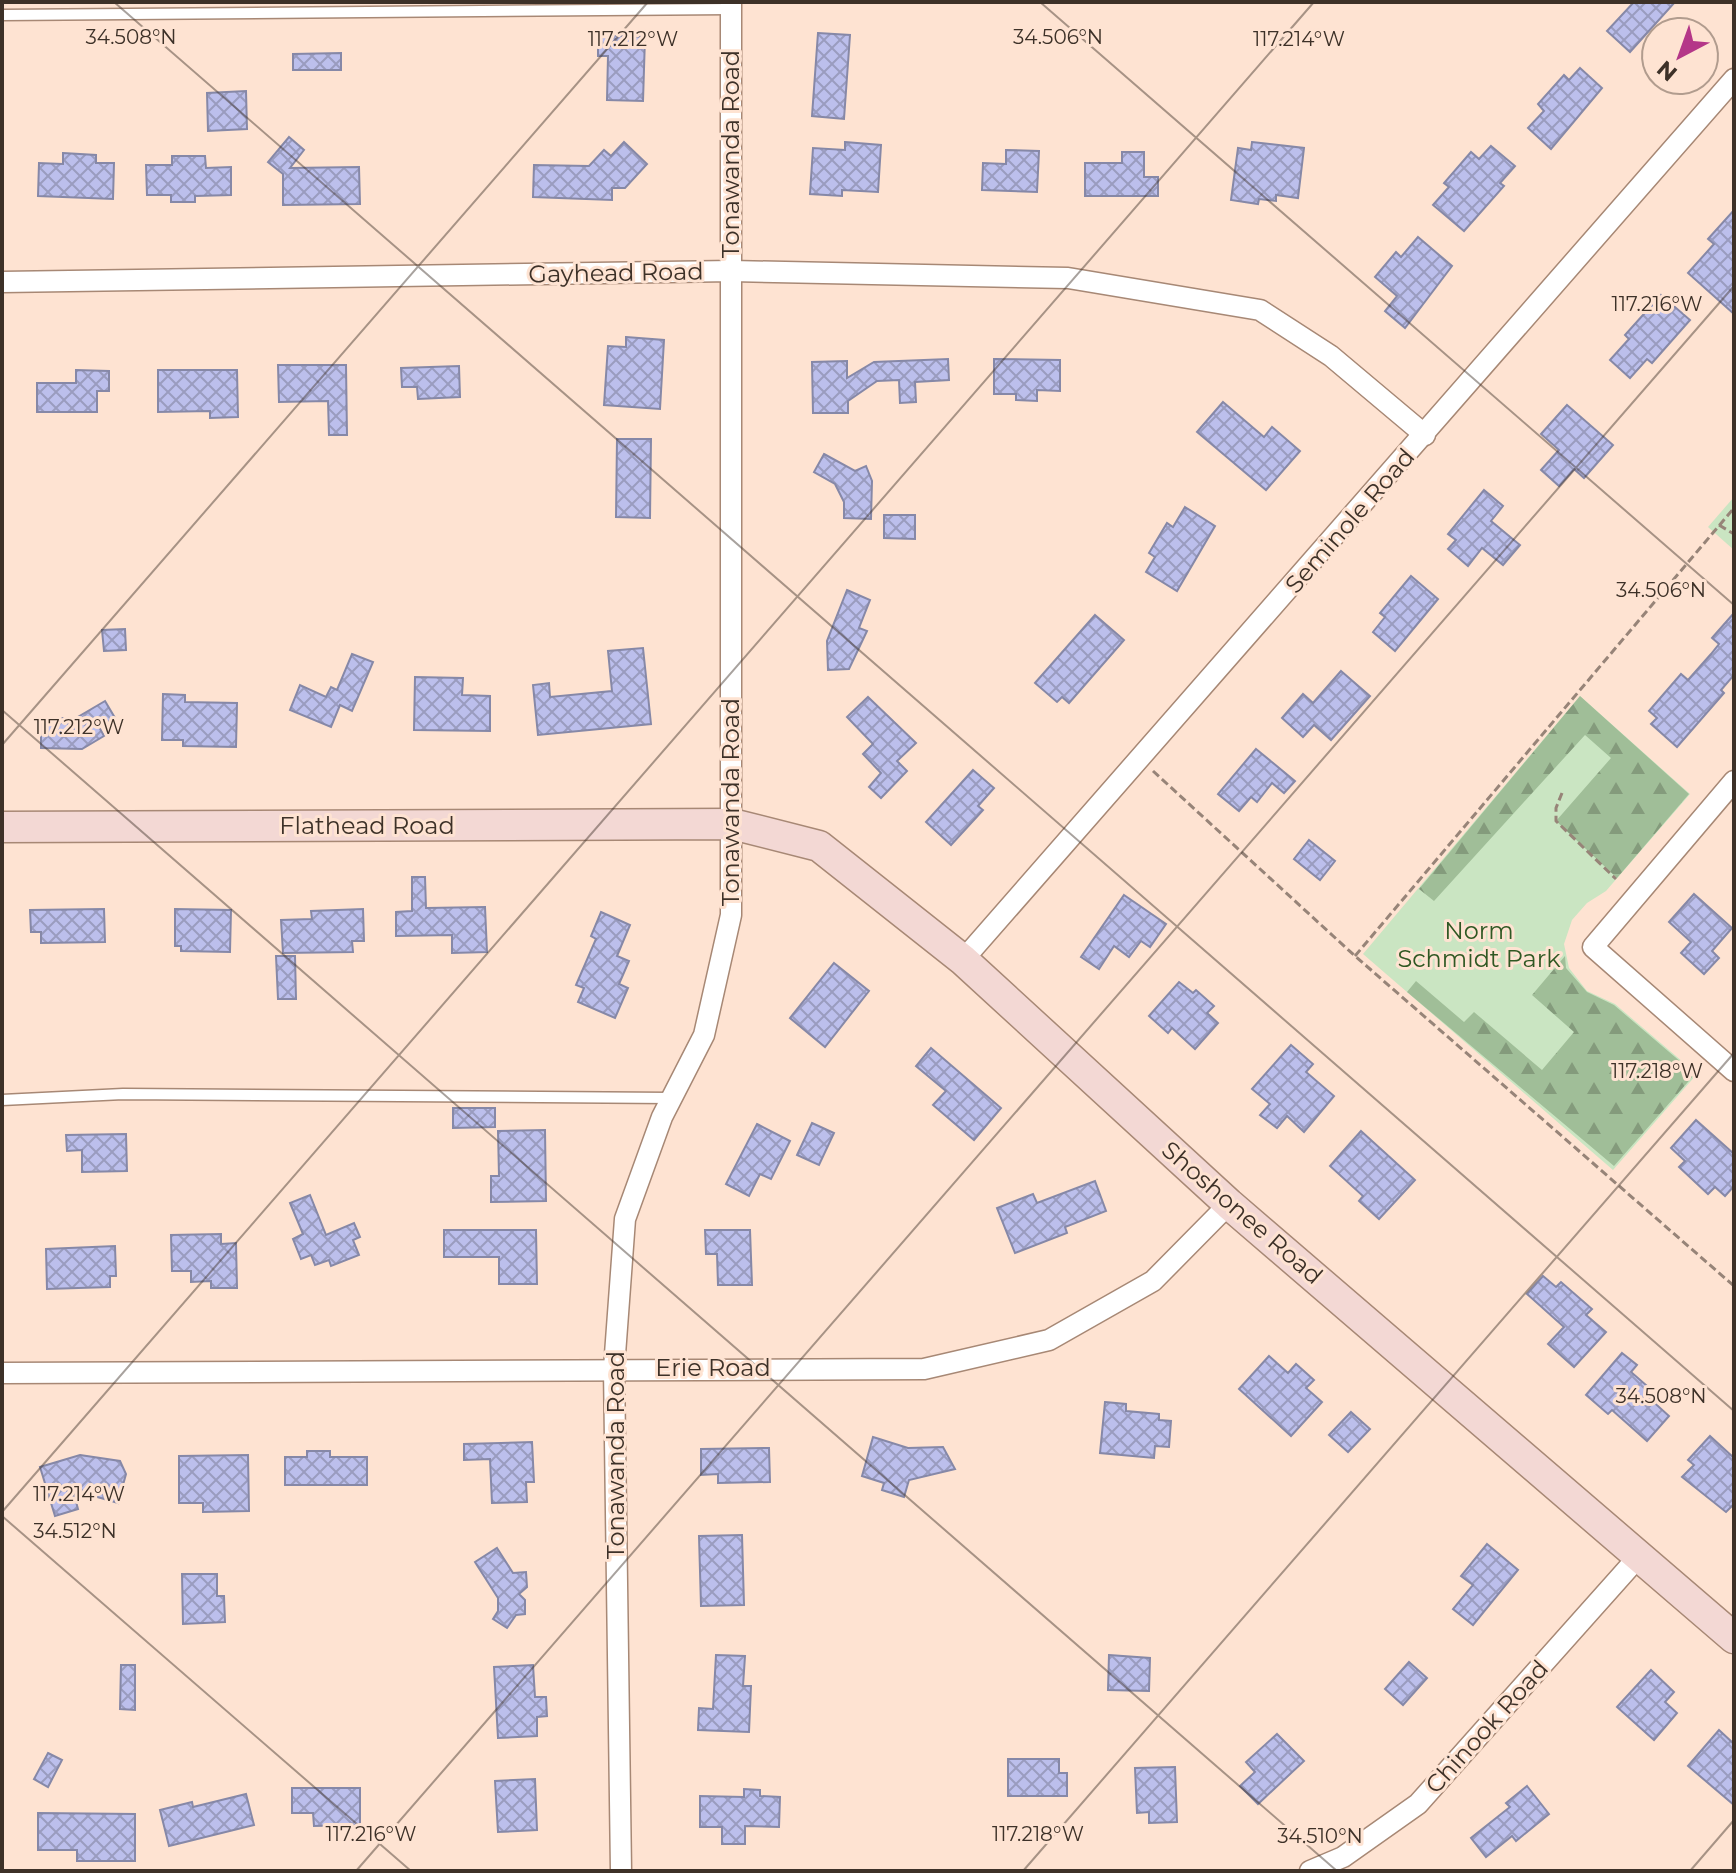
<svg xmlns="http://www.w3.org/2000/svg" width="1736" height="1873" font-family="Montserrat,sans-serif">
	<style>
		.green { fill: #cae5c2 }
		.forest { fill: url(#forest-firs) }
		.building { fill: url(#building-cross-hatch); stroke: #8688a7; stroke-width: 2 }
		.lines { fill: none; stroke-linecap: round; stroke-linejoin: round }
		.lane-casing { stroke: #a78875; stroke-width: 13 }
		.street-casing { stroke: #a78875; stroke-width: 23 }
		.secondary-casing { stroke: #a78875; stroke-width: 33 }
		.path { stroke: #978478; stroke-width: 3; stroke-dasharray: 8 4; stroke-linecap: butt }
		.lane { stroke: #fff; stroke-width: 10 }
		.street { stroke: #fff; stroke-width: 20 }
		.secondary { stroke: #f3d8d4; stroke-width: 30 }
		.ticks { fill: none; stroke: #3d3128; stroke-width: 2; stroke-opacity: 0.45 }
		.labels { text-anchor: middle; stroke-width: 6; stroke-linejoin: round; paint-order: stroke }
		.street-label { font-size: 24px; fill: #3d3128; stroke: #fee3d2 }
		.park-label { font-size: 24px; fill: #2f5823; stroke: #fee3d2 }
		.ticks-label { font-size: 20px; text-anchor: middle; fill: #3d3128; stroke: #fee3d2; stroke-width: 6; stroke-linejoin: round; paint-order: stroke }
	</style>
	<defs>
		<pattern id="forest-firs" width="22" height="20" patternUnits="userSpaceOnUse" patternTransform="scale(2)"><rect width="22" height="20" fill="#a0be98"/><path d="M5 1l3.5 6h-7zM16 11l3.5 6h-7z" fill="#849b7c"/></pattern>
		<pattern id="building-cross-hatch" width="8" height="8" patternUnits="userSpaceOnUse" patternTransform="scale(2)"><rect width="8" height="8" fill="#bcbfec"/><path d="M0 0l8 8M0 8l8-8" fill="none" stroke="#9a9cbf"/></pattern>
	</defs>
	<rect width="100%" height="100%" fill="#fee3d2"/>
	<g class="green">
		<polygon points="1734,497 1734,550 1708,527"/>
		<polygon points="1580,696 1690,794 1606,891 1587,903 1572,920 1564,944 1569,968 1587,991 1615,1004 1697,1074 1613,1170 1363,954"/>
	</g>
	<g class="forest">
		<polygon points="1580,696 1689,794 1617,878 1556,821 1611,758 1585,735 1434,901 1419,889"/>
		<polygon points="1565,956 1566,968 1587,992 1614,1005 1695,1074 1614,1166 1407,992 1416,981 1464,1022 1474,1012 1542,1070 1574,1032 1532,995"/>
	</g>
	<g class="building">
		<polygon points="1634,2 1675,2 1630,52 1607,31"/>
		<polygon points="818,33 850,35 844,119 812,116"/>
		<polygon points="598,35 645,37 643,101 607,100 608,56 598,56"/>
		<polygon points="341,53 341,70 293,70 293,54"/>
		<polygon points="1580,68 1602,88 1551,149 1528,128 1544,111 1538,104 1564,75 1569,80"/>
		<polygon points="246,91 247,129 208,131 207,93"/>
		<polygon points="289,137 304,150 290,168 359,167 360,204 283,205 283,174 268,162"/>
		<polygon points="624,142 647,164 625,188 612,188 612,200 533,197 534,165 589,166 604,150 611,156"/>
		<polygon points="845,142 881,145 878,192 842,190 842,196 810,194 813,148 845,150"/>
		<polygon points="1252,142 1304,148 1298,198 1276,195 1276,201 1259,199 1258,204 1231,200 1238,148 1251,150"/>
		<polygon points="1491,146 1515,166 1500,183 1504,186 1464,231 1433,205 1449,187 1444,183 1471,152 1479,159"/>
		<polygon points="1006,150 1039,151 1037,192 982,190 983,163 1006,164"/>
		<polygon points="1122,152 1144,152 1144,177 1158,177 1158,196 1085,196 1085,163 1122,163"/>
		<polygon points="63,153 96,155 96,163 114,163 113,199 38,196 39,163 63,164"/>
		<polygon points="172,156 205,156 206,168 231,167 231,195 195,196 195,202 171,202 171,195 147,195 146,165 172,165"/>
		<polygon points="1734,210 1734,314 1688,273 1714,244 1708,239"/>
		<polygon points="1418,237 1452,266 1405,328 1385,311 1397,296 1375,277 1396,252 1401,257"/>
		<polygon points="1661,295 1690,320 1652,363 1647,359 1630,378 1610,360 1629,339 1625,335"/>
		<polygon points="626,337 664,340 660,409 604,405 608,346 626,347"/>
		<polygon points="948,359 949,380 915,382 916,402 900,403 899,380 877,381 848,401 848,413 813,413 812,362 847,361 847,378 874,362"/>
		<polygon points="994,359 1060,360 1060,391 1037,390 1037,401 1016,400 1016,394 994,394"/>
		<polygon points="278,365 346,365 347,435 329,435 328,401 279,402"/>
		<polygon points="459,366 460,397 418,399 417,387 402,387 401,368"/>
		<polygon points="76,370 109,371 109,391 97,391 97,412 37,412 37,383 76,383"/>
		<polygon points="158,370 237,370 238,417 210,418 210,411 158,412"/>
		<polygon points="1223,402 1264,437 1272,427 1300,451 1266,490 1197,432"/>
		<polygon points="1567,405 1613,445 1584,478 1574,469 1559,486 1541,470 1559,450 1541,434"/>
		<polygon points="617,439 651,439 650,518 616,517"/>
		<polygon points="824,454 855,471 866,466 872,481 871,519 844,518 844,502 835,484 814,472"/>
		<polygon points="1484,490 1503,506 1491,521 1520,545 1503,565 1482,548 1468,566 1448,549 1456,540 1448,534"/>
		<polygon points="1185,507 1215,526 1177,591 1146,572 1155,557 1149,553 1167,523 1173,527"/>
		<polygon points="884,515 915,515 915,539 884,538"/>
		<polygon points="1411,576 1438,599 1395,651 1373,632 1385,617 1380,613"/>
		<polygon points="847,590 870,600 859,628 867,631 849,669 828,670 827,641"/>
		<polygon points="1734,613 1734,675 1721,690 1724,693 1677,747 1651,724 1657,718 1649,711 1681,674 1688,680 1711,654 1719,644 1712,638"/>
		<polygon points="1095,615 1124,640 1069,703 1062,697 1057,702 1035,683"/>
		<polygon points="125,629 126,650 104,651 102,630"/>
		<polygon points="643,648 651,724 538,735 533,685 549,683 550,697 612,691 608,651"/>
		<polygon points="352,654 373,662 352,711 340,705 331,727 290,710 300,685 326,697 331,687 337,690"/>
		<polygon points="1341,671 1370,696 1331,740 1314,725 1303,737 1282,718 1303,694 1313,703"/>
		<polygon points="415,677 463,678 462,695 490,696 490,731 414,730"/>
		<polygon points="163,694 185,695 185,702 237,703 236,747 183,746 183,740 162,740"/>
		<polygon points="868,697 916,743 897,761 907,771 881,798 869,787 881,773 863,754 873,744 847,717"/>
		<polygon points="105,701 115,718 99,727 104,736 82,749 41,748 41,718 76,718"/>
		<polygon points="1256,749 1295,781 1284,793 1272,783 1257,802 1251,797 1239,811 1218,794"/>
		<polygon points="973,770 994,788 978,806 983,810 951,845 926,822"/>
		<polygon points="1309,840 1335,861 1320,880 1294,859"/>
		<polygon points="412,877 425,877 426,908 485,907 487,952 452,953 452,935 396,936 396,912 412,911"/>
		<polygon points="1694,894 1732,928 1712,951 1719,958 1704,974 1681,953 1691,942 1669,922"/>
		<polygon points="1124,895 1166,924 1150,947 1141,941 1129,957 1114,946 1099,969 1081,957"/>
		<polygon points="104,909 105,942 41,943 41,932 31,932 30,910"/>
		<polygon points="175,909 231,910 230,952 181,951 181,946 175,946"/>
		<polygon points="363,909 364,941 352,941 353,952 283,953 281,920 312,919 311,911"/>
		<polygon points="601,912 630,925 617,956 629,961 619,984 628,988 615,1018 578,1002 584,988 576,985 596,939 591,936"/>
		<polygon points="276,956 295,956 296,999 278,999"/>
		<polygon points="834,963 869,991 825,1047 790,1018"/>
		<polygon points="1179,982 1193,993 1196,990 1214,1006 1207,1013 1218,1023 1195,1049 1172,1028 1168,1033 1149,1016"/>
		<polygon points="1291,1045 1313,1064 1306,1072 1334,1096 1304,1132 1287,1116 1277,1128 1260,1115 1270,1104 1252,1089"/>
		<polygon points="931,1048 1001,1108 974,1140 933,1105 946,1091 916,1066"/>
		<polygon points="453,1108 495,1108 495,1127 453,1128"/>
		<polygon points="1696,1120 1734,1154 1734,1186 1725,1196 1715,1187 1708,1194 1679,1167 1685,1161 1671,1148"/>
		<polygon points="812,1123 834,1133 819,1165 797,1155"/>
		<polygon points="757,1124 790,1141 771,1179 760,1174 749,1196 726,1184"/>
		<polygon points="545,1130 546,1201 491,1202 491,1176 499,1176 498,1131"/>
		<polygon points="1361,1131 1415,1180 1379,1219 1359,1201 1363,1196 1330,1166"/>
		<polygon points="126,1134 127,1171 82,1172 82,1150 67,1151 66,1135"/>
		<polygon points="1095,1181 1106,1211 1065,1227 1067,1233 1015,1253 997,1208 1033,1194 1037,1203"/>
		<polygon points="310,1195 326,1235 354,1223 360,1237 353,1240 359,1255 331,1266 329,1260 315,1265 311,1255 301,1259 293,1239 303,1234 290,1203"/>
		<polygon points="444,1230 536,1230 537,1284 499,1284 499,1257 444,1257"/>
		<polygon points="705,1230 750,1230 752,1285 718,1285 717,1254 706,1254"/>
		<polygon points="221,1234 221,1244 236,1243 237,1288 211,1288 211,1281 191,1282 191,1271 172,1271 171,1235"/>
		<polygon points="115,1246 116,1276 110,1276 110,1287 47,1289 46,1249"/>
		<polygon points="1543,1276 1556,1287 1561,1282 1592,1309 1586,1315 1606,1332 1574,1367 1548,1344 1564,1327 1527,1294"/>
		<polygon points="1622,1353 1637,1365 1631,1372 1654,1392 1649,1398 1669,1416 1647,1441 1612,1410 1608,1414 1586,1395"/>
		<polygon points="1269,1356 1288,1373 1296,1364 1314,1380 1306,1388 1322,1402 1291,1436 1239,1389"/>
		<polygon points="1105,1402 1126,1404 1126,1411 1159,1414 1159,1420 1171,1421 1169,1447 1155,1446 1154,1458 1100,1453"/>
		<polygon points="1351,1412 1370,1429 1348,1452 1329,1435"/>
		<polygon points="1710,1436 1734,1458 1734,1504 1726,1512 1682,1477 1694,1465 1688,1460"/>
		<polygon points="873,1437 908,1448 943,1447 955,1469 909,1480 904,1497 882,1490 884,1483 862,1476"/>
		<polygon points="532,1442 534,1482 526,1482 527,1502 492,1503 490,1459 464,1460 464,1444"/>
		<polygon points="769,1448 770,1482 718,1483 718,1474 701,1475 701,1449"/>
		<polygon points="307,1451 330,1451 330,1457 367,1457 367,1485 285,1485 285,1457 307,1457"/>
		<polygon points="80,1455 120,1461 126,1474 118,1503 73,1490 78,1509 55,1516 40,1467"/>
		<polygon points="248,1455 249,1511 203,1512 203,1503 179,1503 179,1456"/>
		<polygon points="742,1535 744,1605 701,1606 699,1536"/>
		<polygon points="1487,1544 1518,1570 1473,1625 1453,1609 1473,1585 1461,1576"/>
		<polygon points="497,1548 513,1573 526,1572 527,1587 519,1594 525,1600 525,1614 516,1615 507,1628 493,1619 498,1611 498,1598 475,1562"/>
		<polygon points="182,1574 217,1574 217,1596 224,1596 225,1622 183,1624"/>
		<polygon points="716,1655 745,1656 743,1686 751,1686 749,1732 698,1730 699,1708 713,1709"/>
		<polygon points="1109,1655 1150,1658 1149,1691 1108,1690"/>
		<polygon points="1409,1662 1427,1678 1403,1705 1385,1689"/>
		<polygon points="121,1665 135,1665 135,1710 120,1709"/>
		<polygon points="533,1665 535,1697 546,1697 547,1716 537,1717 537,1736 498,1738 494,1667"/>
		<polygon points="1651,1670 1674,1692 1665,1702 1677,1713 1654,1740 1617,1707"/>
		<polygon points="1719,1730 1734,1744 1734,1805 1688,1766"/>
		<polygon points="1277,1734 1304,1761 1258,1804 1240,1786 1255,1772 1246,1762"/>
		<polygon points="48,1753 62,1760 48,1787 34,1779"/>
		<polygon points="1008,1759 1059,1759 1059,1773 1067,1773 1067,1796 1008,1796"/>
		<polygon points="1175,1767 1177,1822 1149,1823 1149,1812 1137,1813 1135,1768"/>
		<polygon points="535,1779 537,1830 498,1832 495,1781"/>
		<polygon points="1527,1786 1549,1814 1516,1841 1512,1836 1486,1857 1471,1838 1510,1807 1506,1803"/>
		<polygon points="292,1788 360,1788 360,1825 314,1826 313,1813 292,1813"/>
		<polygon points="744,1789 760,1790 760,1796 780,1797 779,1827 745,1826 745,1844 722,1844 722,1827 700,1827 700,1796 744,1797"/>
		<polygon points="246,1794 254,1825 169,1846 160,1810 192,1802 193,1807"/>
		<polygon points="38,1813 135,1814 135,1861 77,1861 77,1850 38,1850"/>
	</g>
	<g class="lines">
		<g class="lane-casing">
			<g id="lane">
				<polyline points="2,15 731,9"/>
				<polyline points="2,1100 123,1094 671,1098"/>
			</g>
		</g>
		<g class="street-casing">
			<g id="street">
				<polyline points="2,282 732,271 1068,278 1260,310 1331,356 1425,435"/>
				<polyline points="1734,781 1593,947 1734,1071"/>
				<polyline points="963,960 1734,79"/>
				<polyline points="2,1373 924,1369 1049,1340 1153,1281 1229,1204"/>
				<polyline points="621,1871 614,1368 625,1219 662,1117 704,1035 731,915 731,2"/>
				<polyline points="1310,1871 1343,1857 1418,1804 1640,1555"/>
			</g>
		</g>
		<g class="secondary-casing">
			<polyline id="secondary" points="2,827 732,824 819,846 963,960 1229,1204 1734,1638"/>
		</g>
		<g class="path">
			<polyline points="1719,525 1734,534"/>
			<polyline points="1153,771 1355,956 1734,1286"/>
			<polyline points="1562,793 1556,808 1556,821 1616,879"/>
			<polyline points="1355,956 1734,508"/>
		</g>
		<use href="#lane" class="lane"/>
		<use href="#street" class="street"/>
		<use href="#secondary" class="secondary"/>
	</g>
	<path class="ticks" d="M114,2L1734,1411M1040,2L1734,605M2,710L1337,1871M2,745L648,2M2,1512L1314,2M2,1516L411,1871M356,1871L1734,286M1023,1871L1734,1053M1690,1871L1734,1820"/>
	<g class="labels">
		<g class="street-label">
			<text transform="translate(731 154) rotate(-90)" y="8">Tonawanda Road</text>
			<text transform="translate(616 273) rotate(-1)" y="8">Gayhead Road</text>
			<text transform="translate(1350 521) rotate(-49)" y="8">Seminole Road</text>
			<text transform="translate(731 802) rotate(-90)" y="8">Tonawanda Road</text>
			<text x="367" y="834">Flathead Road</text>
			<text transform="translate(1242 1213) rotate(41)" y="8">Shoshonee Road</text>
			<text x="713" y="1376">Erie Road</text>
			<text transform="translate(616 1455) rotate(-90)" y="8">Tonawanda Road</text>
			<text transform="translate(1487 1727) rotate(-48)" y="8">Chinook Road</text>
		</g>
		<g class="park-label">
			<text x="1479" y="939">Norm<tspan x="1479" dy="28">Schmidt Park</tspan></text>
		</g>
	</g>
	<g class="ticks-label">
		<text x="131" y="44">34.508°N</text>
		<text x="1058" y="44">34.506°N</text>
		<text x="633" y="46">117.212°W</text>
		<text x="1299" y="46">117.214°W</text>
		<text x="1657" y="311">117.216°W</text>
		<text x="1661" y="597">34.506°N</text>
		<text x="79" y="734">117.212°W</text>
		<text x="1657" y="1078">117.218°W</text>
		<text x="1661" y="1403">34.508°N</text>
		<text x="79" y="1501">117.214°W</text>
		<text x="75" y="1538">34.512°N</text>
		<text x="371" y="1841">117.216°W</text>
		<text x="1038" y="1841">117.218°W</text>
		<text x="1320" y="1843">34.510°N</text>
	</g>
	<rect width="1736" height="1873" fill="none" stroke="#3d3128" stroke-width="8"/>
	<g transform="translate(1680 56) rotate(221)"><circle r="38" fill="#fee3d2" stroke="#b19c8e" stroke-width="2"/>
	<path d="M0-6L14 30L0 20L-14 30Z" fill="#b43788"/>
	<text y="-12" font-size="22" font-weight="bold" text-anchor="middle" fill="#3d3128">N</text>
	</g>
</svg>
